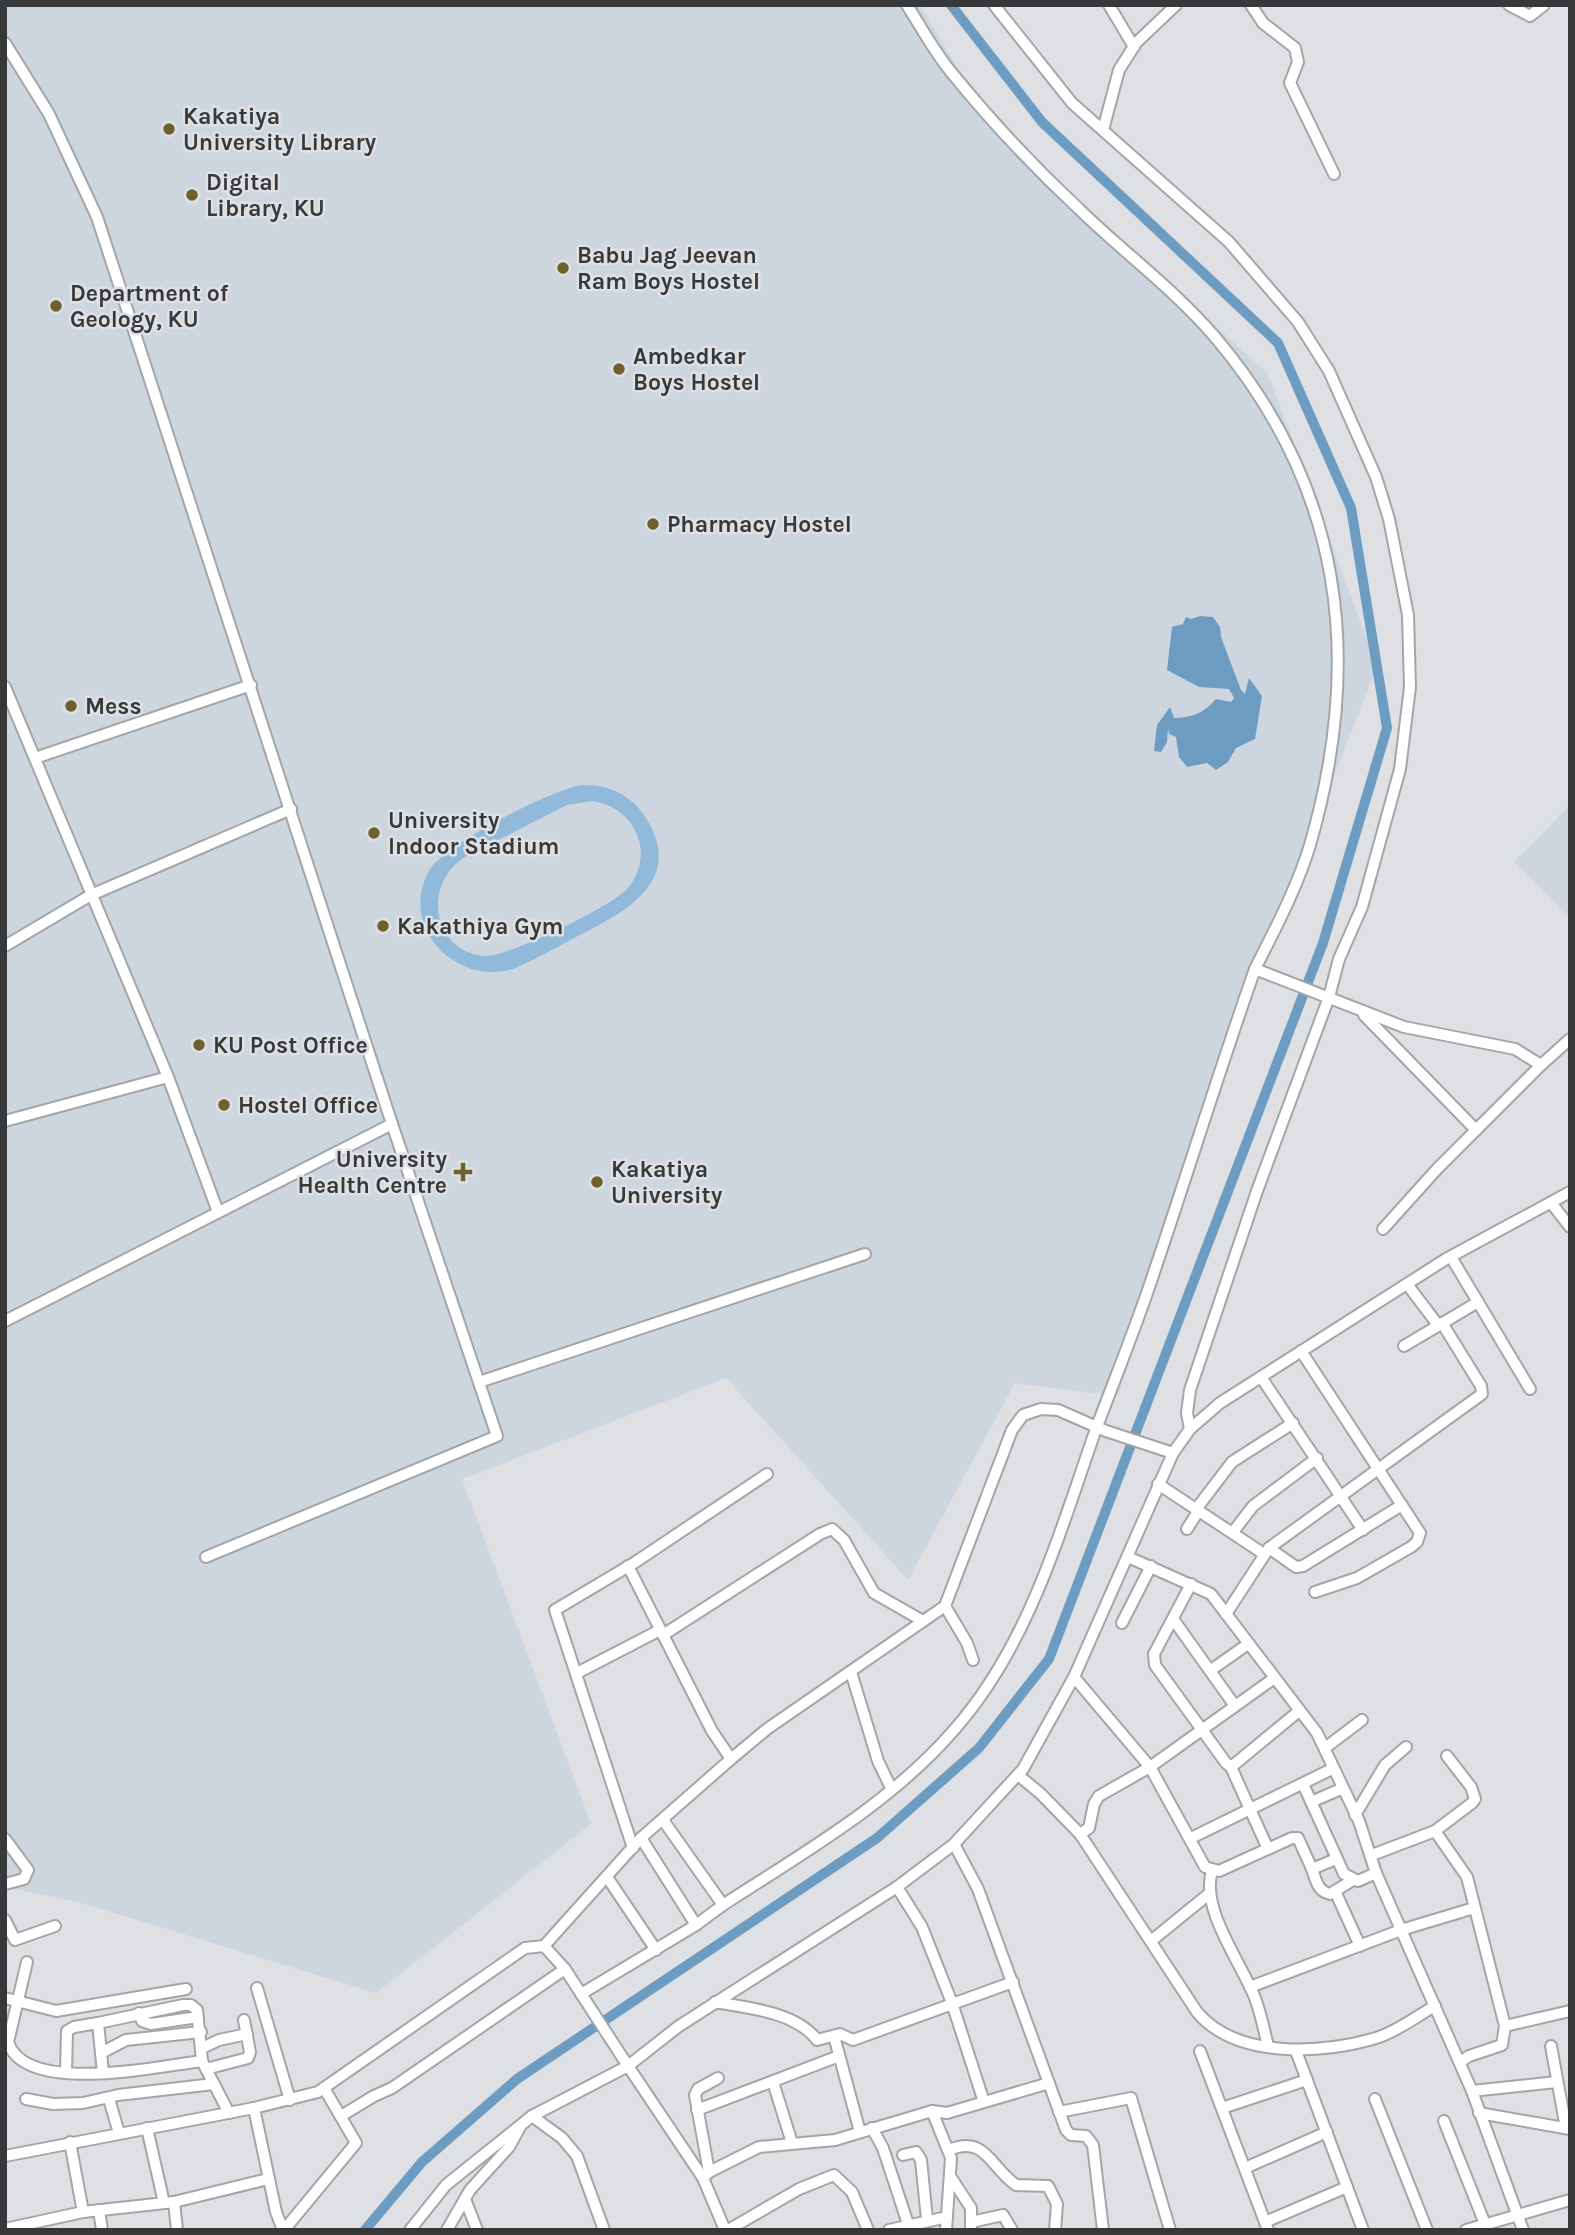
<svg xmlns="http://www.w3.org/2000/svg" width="1575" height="2235" font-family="Karla,sans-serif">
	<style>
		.built { fill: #cdd6de }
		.green { fill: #91b9d9; fill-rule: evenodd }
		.water { fill: #6d9cc2 }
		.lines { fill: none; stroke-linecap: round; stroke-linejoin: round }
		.canal { stroke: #6d9cc2; stroke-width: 10 }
		.minor-casing { stroke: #a3a6a8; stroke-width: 14 }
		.minor { stroke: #fff; stroke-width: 10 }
		.poi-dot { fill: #6f612e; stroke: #dee0e3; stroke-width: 2.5 }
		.labels { text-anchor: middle; stroke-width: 5; stroke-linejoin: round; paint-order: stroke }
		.poi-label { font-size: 23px; font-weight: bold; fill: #373839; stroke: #dee0e3; text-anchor: start }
	</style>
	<rect width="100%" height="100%" fill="#dee0e3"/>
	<g class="built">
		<polygon points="5,5 920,5 986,115 1268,374 1377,666 1253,986 1118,1396 1015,1383 908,1580 726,1378 462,1479 591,1824 376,1993 78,1902 5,1887"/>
		<polygon points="1570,805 1570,917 1514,862"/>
	</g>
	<path class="green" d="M582,785C608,784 632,795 646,818C686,882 623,913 576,937C555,948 535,960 513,969C456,986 398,927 429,871C444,844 551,790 582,785ZM592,801C615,804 635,820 640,844C643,860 638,877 627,889C612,906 505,959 483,956C431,950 423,883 465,857L567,805Z"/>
	<path class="water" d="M1200,616L1213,617L1220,627L1221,637L1241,690L1245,694L1249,678L1262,696L1255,739L1236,748L1228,762L1216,770L1207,763L1187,767L1179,757L1176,737L1169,734L1168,728L1167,742L1161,752L1154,751L1157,725L1170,707L1174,718C1192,718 1205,712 1216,699L1231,702L1234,698L1229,689L1199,687L1167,670L1172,627L1183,624L1186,617L1191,619Z"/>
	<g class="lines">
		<polyline class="canal" points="365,2230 422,2162 517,2079 877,1838 979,1748 1049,1659 1323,943 1387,728 1351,508 1278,343 1042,122 951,5"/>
		<g class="minor-casing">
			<g id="minor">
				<polyline points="994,5 1072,103 1229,242 1298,322 1329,371 1376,477 1389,519 1408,615 1410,687 1400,769 1362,907 1339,959 1329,997 1257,1191 1190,1390 1187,1413 1190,1429"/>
				<polyline points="1109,5 1134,47"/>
				<polyline points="1251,5 1263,23 1295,48 1298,62 1290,83 1334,174"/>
				<polyline points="1509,5 1530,16 1544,5"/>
				<polyline points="5,43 49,114 97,217 392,1124 497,1436 206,1557"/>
				<polyline points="1103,130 1119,70 1136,43 1176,5"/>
				<polyline points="5,687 168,1077 218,1212"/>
				<polyline points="35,758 251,685"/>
				<polyline points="5,946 91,895 291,809"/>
				<polyline points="1255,969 1404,1027 1515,1049 1541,1065 1570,1039"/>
				<polyline points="1364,1015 1476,1130"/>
				<polyline points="5,1121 168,1077"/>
				<polyline points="1552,1204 1570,1227"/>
				<polyline points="1383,1229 1437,1169 1541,1065"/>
				<polyline points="1451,1257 1530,1389"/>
				<polyline points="1407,1284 1438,1325"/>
				<polyline points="5,1321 392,1124"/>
				<polyline points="1404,1346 1478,1302"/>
				<polyline points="1301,1351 1420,1533 1417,1542 1411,1547 1357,1578 1315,1592"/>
				<polyline points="1261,1377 1363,1530"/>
				<polyline points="479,1382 865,1254"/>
				<polyline points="1158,1484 1264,1554"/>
				<polyline points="1197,1508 1232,1462 1293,1423"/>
				<polyline points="1187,1529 1199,1510"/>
				<polyline points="1233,1532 1253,1506 1317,1458"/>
				<polyline points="1269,1548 1296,1567 1303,1566 1402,1505"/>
				<polyline points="1128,1557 1211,1594 1317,1733 1359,1821 1376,1873 1472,2091 1523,2230"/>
				<polyline points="628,1566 712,1731 731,1759"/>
				<polyline points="1191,1584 1154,1654 1155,1665 1226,1763 1231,1767 1236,1763 1299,1711"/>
				<polyline points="945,1606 967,1643 973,1660"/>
				<polyline points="1226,1614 1269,1548 1482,1394 1481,1386 1442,1323"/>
				<polyline points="1173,1619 1235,1706"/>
				<polyline points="1122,1623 1151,1566"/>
				<polyline points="663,1635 820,1534 832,1529 844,1540 874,1593 923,1621"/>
				<polyline points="1211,1670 1248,1644"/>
				<polyline points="851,1672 878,1761 891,1788"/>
				<polyline points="577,1673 660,1630"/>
				<polyline points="1074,1677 1150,1767 1205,1867 1219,1871 1292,1838 1298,1838 1312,1869 1336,1859"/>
				<polyline points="1325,1748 1362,1720"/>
				<polyline points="1231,1767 1268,1849"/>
				<path d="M1018,1775L1041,1794L1080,1834L1197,2012C1237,2060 1326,2054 1379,2037C1399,2030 1417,2016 1435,2006"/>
				<polyline points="1303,1784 1344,1874 1358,1881 1376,1873"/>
				<polyline points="1311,1802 1341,1789"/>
				<polyline points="1355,1815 1385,1765 1406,1747"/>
				<polyline points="1435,1831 1467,1877 1505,2026 1502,2045 1469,2056 1460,2062"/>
				<polyline points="1080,1834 1089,1828 1094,1804 1099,1796 1150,1767 1273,1679"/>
				<polyline points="641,1838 696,1925"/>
				<polyline points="1191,1838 1332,1769"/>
				<polyline points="5,1839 28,1870 24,1879 5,1884"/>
				<polyline points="954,1844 978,1889 1066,2130 1071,2135 1086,2136 1093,2145 1103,2230"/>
				<polyline points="633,1848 555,1610 634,1563 767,1474"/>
				<polyline points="1372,1855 1435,1831 1472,1803 1475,1799 1471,1787 1447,1756"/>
				<path d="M1312,1869C1316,1880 1317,1891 1330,1894L1353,1880"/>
				<path d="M1212,1871C1200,1909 1241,1962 1255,1998C1261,2014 1264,2030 1268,2046"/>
				<polyline points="607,1877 656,1950"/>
				<polyline points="897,1887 922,1927 952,2003 984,2102"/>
				<polyline points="1335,1891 1360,1946"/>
				<path d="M723,1905C803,1853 891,1803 954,1730C1029,1645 1059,1534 1096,1429C1113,1384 1131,1339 1147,1293C1184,1185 1217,1077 1255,969C1275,929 1297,888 1310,845C1364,658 1343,488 1215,337C1175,290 1123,252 1079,209C1033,166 990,120 951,72C934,51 921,27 907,5"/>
				<polyline points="5,1920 15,1940 55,1926"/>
				<polyline points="1151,1941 1210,1893"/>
				<polyline points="544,1946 641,1838 731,1759 767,1729 945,1606 1012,1430 1023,1415 1041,1409 1058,1410 1106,1431 1173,1453"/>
				<path d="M27,1962L8,2042C25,2096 159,2066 202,2061L229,2113"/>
				<polyline points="1250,1987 1401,1930 1474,1908"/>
				<polyline points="257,1988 290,2100"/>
				<polyline points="581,1994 696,1925 723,1905 663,1820"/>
				<polyline points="5,1998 56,2011 186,1989"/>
				<path d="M715,2002C749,2008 796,2012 817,2040L840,2034L853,2040L1013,1982"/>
				<polyline points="139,2013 142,2021 151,2024 198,2017"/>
				<polyline points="1505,2026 1570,2011"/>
				<polyline points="834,2036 860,2132"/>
				<polyline points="1551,2046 1566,2128"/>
				<polyline points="202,2048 219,2040 247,2034"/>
				<polyline points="1200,2051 1268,2230"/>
				<polyline points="1296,2051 1363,2230"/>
				<polyline points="101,2053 126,2040 201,2032"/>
				<polyline points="206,2069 248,2058 250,2052 244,2020"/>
				<polyline points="66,2072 67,2031 74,2027 98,2023"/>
				<polyline points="103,2073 98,2023 183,2005 191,2005 197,2010 202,2061"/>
				<polyline points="773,2082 792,2143"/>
				<polyline points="1472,2091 1556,2082"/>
				<polyline points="26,2099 53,2104 83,2103 118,2095 214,2084"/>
				<polyline points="109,2099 119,2133"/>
				<polyline points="1375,2099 1427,2230"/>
				<polyline points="254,2108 276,2212 283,2230"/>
				<polyline points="1222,2108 1307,2080"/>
				<polyline points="697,2110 839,2056"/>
				<polyline points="932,2111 951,2158 946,2230"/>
				<polyline points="1059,2112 1131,2098 1170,2230"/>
				<polyline points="1479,2113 1570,2129"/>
				<polyline points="341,2116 374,2096 392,2088 565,1969"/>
				<polyline points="532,2116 562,2138 577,2156 604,2230"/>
				<polyline points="1444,2121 1485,2224"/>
				<polyline points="147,2128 164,2203"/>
				<polyline points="872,2128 883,2148 908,2224"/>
				<polyline points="70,2142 83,2212"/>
				<path d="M949,2150C985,2134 991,2168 1016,2185L1048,2186L1057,2204L1055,2230"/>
				<polyline points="903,2155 916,2152 921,2160 927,2219"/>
				<polyline points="5,2156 254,2108 318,2092 525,1948 544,1946 565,1969 628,2066 679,2026 897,1887 954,1844 1023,1769 1074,1677 1173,1453 1190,1429 1220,1403 1446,1259 1570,1192"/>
				<polyline points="1245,2168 1327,2132"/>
				<polyline points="709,2172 759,2147 835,2140 932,2111 947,2113 1049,2083"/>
				<polyline points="706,2175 709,2172 695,2095 698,2089 718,2078"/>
				<polyline points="950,2176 971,2208 971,2230"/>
				<polyline points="465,2199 477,2230"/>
				<polyline points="174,2202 177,2230"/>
				<polyline points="99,2210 102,2230"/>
				<polyline points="971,2222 1003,2215 1012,2230"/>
				<polyline points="1265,2222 1347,2187"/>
				<polyline points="5,2229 83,2212 174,2202 268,2179"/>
				<polyline points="284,2230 356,2143 324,2088"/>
				<polyline points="410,2230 446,2185 532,2116 628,2066 703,2178 725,2230"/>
				<polyline points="447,2230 470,2190 509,2147 520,2127"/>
				<polyline points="728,2230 799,2189 834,2175 852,2192 868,2230"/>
				<polyline points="889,2230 947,2217"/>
				<polyline points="1466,2230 1570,2200"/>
			</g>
		</g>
		<use href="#minor" class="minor"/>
	</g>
	<g class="poi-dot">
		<circle cx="169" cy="129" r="7"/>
		<circle cx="192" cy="195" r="7"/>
		<circle cx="563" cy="268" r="7"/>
		<circle cx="56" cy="306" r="7"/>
		<circle cx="619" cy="369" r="7"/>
		<circle cx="653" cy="524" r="7"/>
		<circle cx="71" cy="706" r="7"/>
		<circle cx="374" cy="833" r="7"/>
		<circle cx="383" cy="926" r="7"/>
		<circle cx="199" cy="1045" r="7"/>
		<circle cx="224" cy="1105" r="7"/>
		<path d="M459.5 1161.5h7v7h7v7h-7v7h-7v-7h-7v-7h7z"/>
		<circle cx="597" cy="1182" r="7"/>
	</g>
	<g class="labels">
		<g class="poi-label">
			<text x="183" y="124">Kakatiya<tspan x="183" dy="26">University Library</tspan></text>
			<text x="206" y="190">Digital<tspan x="206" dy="26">Library, KU</tspan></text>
			<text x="577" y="263">Babu Jag Jeevan<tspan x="577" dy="26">Ram Boys Hostel</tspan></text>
			<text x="70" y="301">Department of<tspan x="70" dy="26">Geology, KU</tspan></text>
			<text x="633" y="364">Ambedkar<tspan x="633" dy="26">Boys Hostel</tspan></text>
			<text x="667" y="532">Pharmacy Hostel</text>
			<text x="85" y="714">Mess</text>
			<text x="388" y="828">University<tspan x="388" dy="26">Indoor Stadium</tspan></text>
			<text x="397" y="934">Kakathiya Gym</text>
			<text x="213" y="1053">KU Post Office</text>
			<text x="238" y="1113">Hostel Office</text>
			<text x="447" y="1167" text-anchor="end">University<tspan x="447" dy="26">Health Centre</tspan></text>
			<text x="611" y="1177">Kakatiya<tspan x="611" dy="26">University</tspan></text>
		</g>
	</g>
	<rect width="1575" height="2235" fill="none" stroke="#373839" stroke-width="14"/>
</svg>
